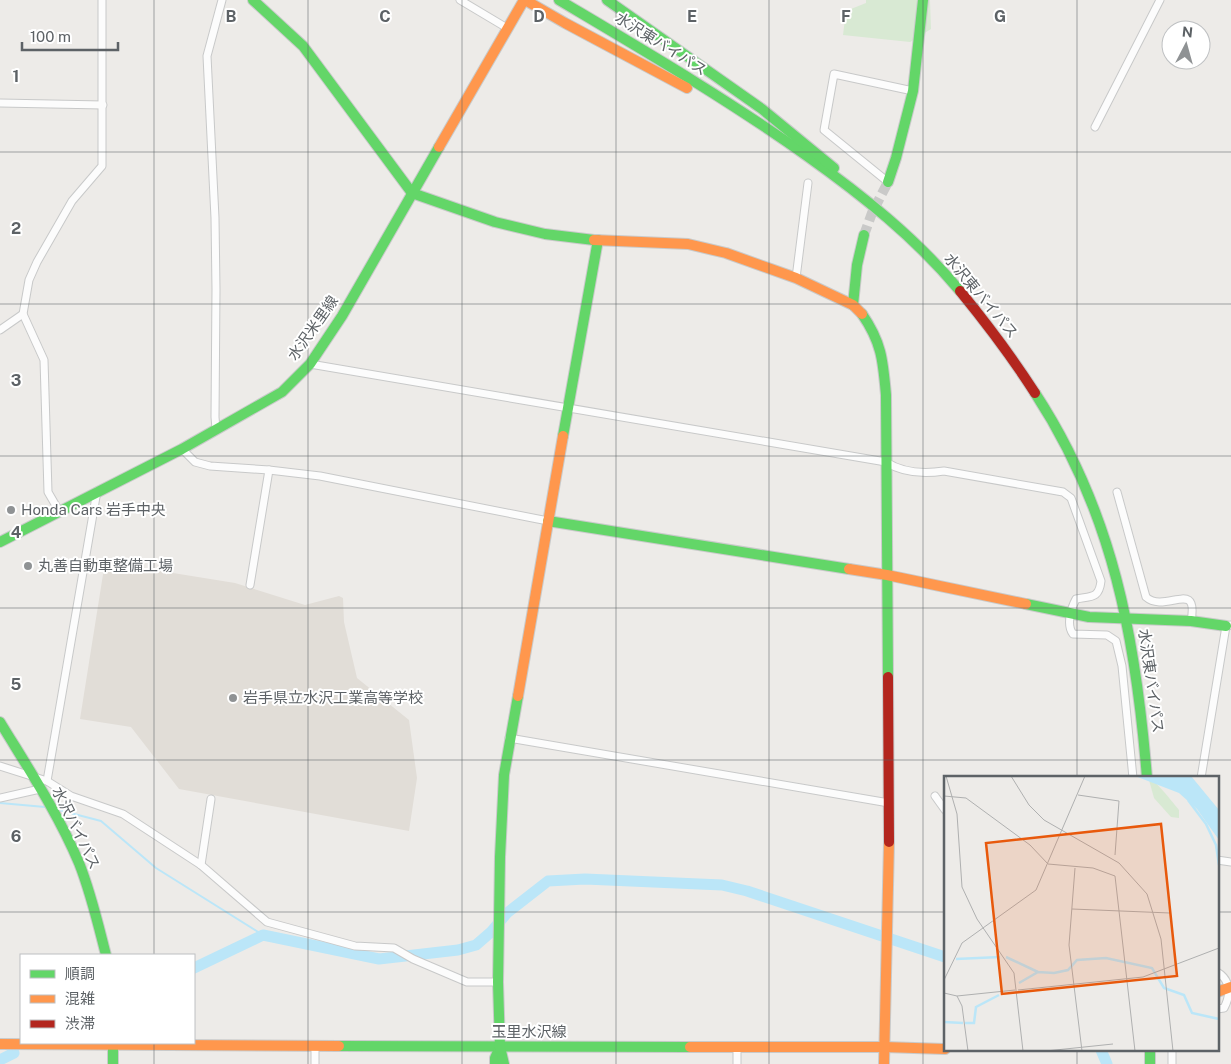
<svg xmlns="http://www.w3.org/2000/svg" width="1231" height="1064" font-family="'Public Sans','Noto Sans JP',sans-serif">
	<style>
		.education { fill: #e1ddd7 }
		.green { fill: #d8e9d3 }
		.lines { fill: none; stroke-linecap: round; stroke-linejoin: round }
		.stream { stroke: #bbe6f8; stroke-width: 2 }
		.river { stroke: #bbe6f8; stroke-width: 11 }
		.secondary-tunnel { stroke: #c9c9c8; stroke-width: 10; stroke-dasharray: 10 5; stroke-linecap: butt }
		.street-casing { stroke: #c8c9c9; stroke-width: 9 }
		.fast-casing { stroke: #c9caca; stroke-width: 12 }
		.slow-casing { stroke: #c9caca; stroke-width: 12 }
		.jam-casing { stroke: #c9caca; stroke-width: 12 }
		.street { stroke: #fcfcfc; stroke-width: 7 }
		.fast { stroke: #63d668; stroke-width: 10 }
		.slow { stroke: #ff974d; stroke-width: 10 }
		.jam { stroke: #b3261e; stroke-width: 10 }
		.grid { fill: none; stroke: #5d6266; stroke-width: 1; stroke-opacity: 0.55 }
		.poi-dot { fill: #8f9294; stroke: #fff; stroke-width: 2 }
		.labels { text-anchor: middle; stroke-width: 4; stroke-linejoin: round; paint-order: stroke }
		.street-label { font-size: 15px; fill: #5d6266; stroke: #fff }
		.poi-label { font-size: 15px; fill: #5d6266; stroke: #fff; text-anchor: start }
		.inset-river { fill: none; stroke: #bbe6f8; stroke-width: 2.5 }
		.inset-road { fill: none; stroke: #afb0b0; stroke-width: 1 }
		.view { fill: #e8590c; fill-opacity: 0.15; stroke: #e8590c; stroke-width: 2.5 }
		.inset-edge { fill: none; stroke: #5d6266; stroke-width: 2.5 }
		.grid-label { font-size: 16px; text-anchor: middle; font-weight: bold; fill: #5d6266; stroke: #fff; stroke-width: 4; stroke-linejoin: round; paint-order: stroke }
	</style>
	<rect width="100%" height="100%" fill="#edebe8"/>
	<polygon class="education" points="105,562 235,583 305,605 339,596 343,598 344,622 357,678 409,720 417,778 409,831 179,789 131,727 80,719"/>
	<polygon class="green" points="866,0 930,0 931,29 910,42 843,35 846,11 866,3"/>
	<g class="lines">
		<g class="stream">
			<polyline points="0,803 45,807"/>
			<polyline points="59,810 101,821 156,868 263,935"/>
		</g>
		<g class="river">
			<polyline points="194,968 263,935 379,959 458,950 476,945 491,932 507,913 548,881 585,879 722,885 747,891 945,957"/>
			<polyline points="1101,1050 1107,1064"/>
			<polyline points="0,1060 14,1053"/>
		</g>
		<polyline class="secondary-tunnel" points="864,235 872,213 888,182"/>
		<g class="street-casing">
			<g id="street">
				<polyline points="460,0 507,28"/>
				<polyline points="0,103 103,105"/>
				<polyline points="1095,127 1160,0"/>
				<polyline points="888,182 824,130 834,74 913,91"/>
				<polyline points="796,278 808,183"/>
				<polyline points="0,330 23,314"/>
				<path d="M310,364L886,462C903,473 924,474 944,471L1063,492L1071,498L1101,581C1099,599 1091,596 1076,599C1071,608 1066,625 1073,634L1107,635L1116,641L1122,666L1133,778"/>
				<polyline points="216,429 215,417 216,289 215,218 207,56 222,0"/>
				<polyline points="182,449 195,462 210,466 269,470 320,476 548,521"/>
				<path d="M1117,492L1146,597C1165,614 1199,578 1191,621"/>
				<polyline points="59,511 48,492 44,360 23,314 29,280 37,262 72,201 102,166 102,0"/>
				<polyline points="250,585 269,470"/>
				<polyline points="509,738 889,803"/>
				<polyline points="0,766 47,781 71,796 123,814 201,865 267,922 355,946 394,948 413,959 467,982 498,982"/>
				<polyline points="1201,778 1226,626 1231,625"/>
				<polyline points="47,781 97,491"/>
				<polyline points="935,796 945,810"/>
				<polyline points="0,798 40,789"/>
				<polyline points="1217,860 1231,862"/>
				<polyline points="201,865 211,799"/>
				<path d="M1217,972C1231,980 1231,995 1224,1008L1217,1009"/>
				<polyline points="315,1047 315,1064"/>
				<polyline points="737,1047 737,1064"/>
				<polyline points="1172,1050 1172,1064"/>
			</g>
		</g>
		<g class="fast-casing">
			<g id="fast">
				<polyline points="253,0 303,46 412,193 495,222 545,234 594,240"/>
				<path d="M559,0C643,50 727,99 807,156C862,195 916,238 960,291"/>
				<polyline points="607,0 762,109 834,168"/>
				<polyline points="888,182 896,158 913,91 923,0"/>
				<polyline points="853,305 857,265 864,235"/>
				<path d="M862,314C882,343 883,361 886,395L888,677"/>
				<path d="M1035,393C1113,512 1136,639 1147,778"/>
				<polyline points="563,436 598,240"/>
				<polyline points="548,521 849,569"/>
				<polyline points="0,542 182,449 282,392 310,364 342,316 439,147"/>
				<polyline points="1026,604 1089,617 1191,621 1226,626"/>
				<path d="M0,722C28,768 58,813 79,863C91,893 98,924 106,955"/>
				<polyline points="113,1043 113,1064"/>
				<polyline points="339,1046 690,1047"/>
				<polyline points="1150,1050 1150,1064"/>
				<polyline points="495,1064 495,1058 500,1047"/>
				<polyline points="504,1064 500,1047 498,982 500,857 504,775 518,696"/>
			</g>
		</g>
		<g class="slow-casing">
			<g id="slow">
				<polyline points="525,0 565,23 687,88"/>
				<polyline points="439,147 524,0"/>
				<polyline points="594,240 688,244 726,253 796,278 853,305 862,314"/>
				<polyline points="849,569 887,575 1026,604"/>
				<polyline points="518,696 563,436"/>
				<polyline points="1217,992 1231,987"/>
				<polyline points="0,1044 339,1046"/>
				<polyline points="690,1047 884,1047 945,1049"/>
				<polyline points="884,1064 889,842"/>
			</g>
		</g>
		<g class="jam-casing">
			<g id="jam">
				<path d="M960,291C987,324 1012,357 1035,393"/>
				<polyline points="888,677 889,842"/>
			</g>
		</g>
		<use href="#street" class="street"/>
		<use href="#fast" class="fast"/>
		<use href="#slow" class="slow"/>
		<use href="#jam" class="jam"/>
	</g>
	<path class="grid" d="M154,0V955M308,0V1064M462,0V1064M616,0V1064M769,0V1064M923,0V1064M1077,0V778M0,152H1231M0,304H1231M0,456H1231M0,608H1231M0,760H1231M0,912H945M1217,912H1231M154,1043V1064M1077,1050V1064"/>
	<g class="poi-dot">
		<circle cx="11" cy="510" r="5"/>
		<circle cx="28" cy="566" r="5"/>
		<circle cx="233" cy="698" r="5"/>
	</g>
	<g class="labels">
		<g class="street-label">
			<text transform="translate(661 44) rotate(32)" y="5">水沢東バイパス</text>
			<text transform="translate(981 296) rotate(50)" y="5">水沢東バイパス</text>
			<text transform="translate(313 328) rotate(-55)" y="5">水沢米里線</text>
			<text transform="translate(1151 681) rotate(82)" y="5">水沢東バイパス</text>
			<text transform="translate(76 828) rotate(64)" y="5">水沢バイパス</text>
			<text x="529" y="1037">玉里水沢線</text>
		</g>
		<g class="poi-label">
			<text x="21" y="515">Honda Cars 岩手中央</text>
			<text x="38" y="571">丸善自動車整備工場</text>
			<text x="243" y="703">岩手県立水沢工業高等学校</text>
		</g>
	</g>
	<g transform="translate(944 776)">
		<rect width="275" height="275" fill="#edebe8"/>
		<path d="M205,4H209L221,17L235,34V42L227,41L210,22Z" fill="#d8e9d3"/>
		<path d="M191,0H247L275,34V64L253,33L235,17Z" fill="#bbe6f8"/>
		<path class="inset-river" d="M244,24L262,48L272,69L275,89M62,181L94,196M12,183L56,181M75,207L94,196L110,197L124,194L133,184L162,182L208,192L220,212L240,219L248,237L275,243M0,246L19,247M21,247H30L32,231L55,219"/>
		<path class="inset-road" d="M2,0L13,38L18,111L33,143L70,197L79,275M67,0L85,29L100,44L175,87L203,118L217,163L229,275M134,19L175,25L171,79M0,20L22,22L86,69L104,88L149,92L171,100L191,275M131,92L125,169L138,275M128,133L226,137M0,204L18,167L92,114L141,0M74,214L199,201L275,172M0,217L13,220L71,214M13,220L18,230L24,275M102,275L169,268"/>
		<path class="view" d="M217,48L233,200L58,218L42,67Z"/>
		<rect width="275" height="275" class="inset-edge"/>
	</g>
	<g class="grid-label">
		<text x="231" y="22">B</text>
		<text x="385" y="22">C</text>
		<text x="539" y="22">D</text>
		<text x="692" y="22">E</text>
		<text x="846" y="22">F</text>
		<text x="1000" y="22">G</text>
		<text x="16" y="82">1</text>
		<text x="16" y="234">2</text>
		<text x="16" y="386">3</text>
		<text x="16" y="538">4</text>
		<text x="16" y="690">5</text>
		<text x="16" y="842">6</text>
	</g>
	<rect x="20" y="954" width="175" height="90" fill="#ffffff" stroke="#bec0c2"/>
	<rect x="30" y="970" width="25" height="8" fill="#63d668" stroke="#bec0c2"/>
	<text x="65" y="979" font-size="15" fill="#5d6266">順調</text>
	<rect x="30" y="995" width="25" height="8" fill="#ff974d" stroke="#bec0c2"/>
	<text x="65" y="1004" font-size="15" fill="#5d6266">混雑</text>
	<rect x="30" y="1020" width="25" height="8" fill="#b3261e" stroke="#bec0c2"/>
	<text x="65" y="1029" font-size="15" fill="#5d6266">渋滞</text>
	<g transform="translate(1186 45) rotate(6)"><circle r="24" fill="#ffffff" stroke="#bec0c2"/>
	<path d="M0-4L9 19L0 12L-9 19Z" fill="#8f9294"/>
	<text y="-8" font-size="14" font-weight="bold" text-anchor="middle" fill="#5d6266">N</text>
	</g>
	<path d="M22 42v8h96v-8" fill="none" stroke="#5d6266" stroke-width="2.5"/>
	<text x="30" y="42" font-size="15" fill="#5d6266" stroke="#ffffff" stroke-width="4" paint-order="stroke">100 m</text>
</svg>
